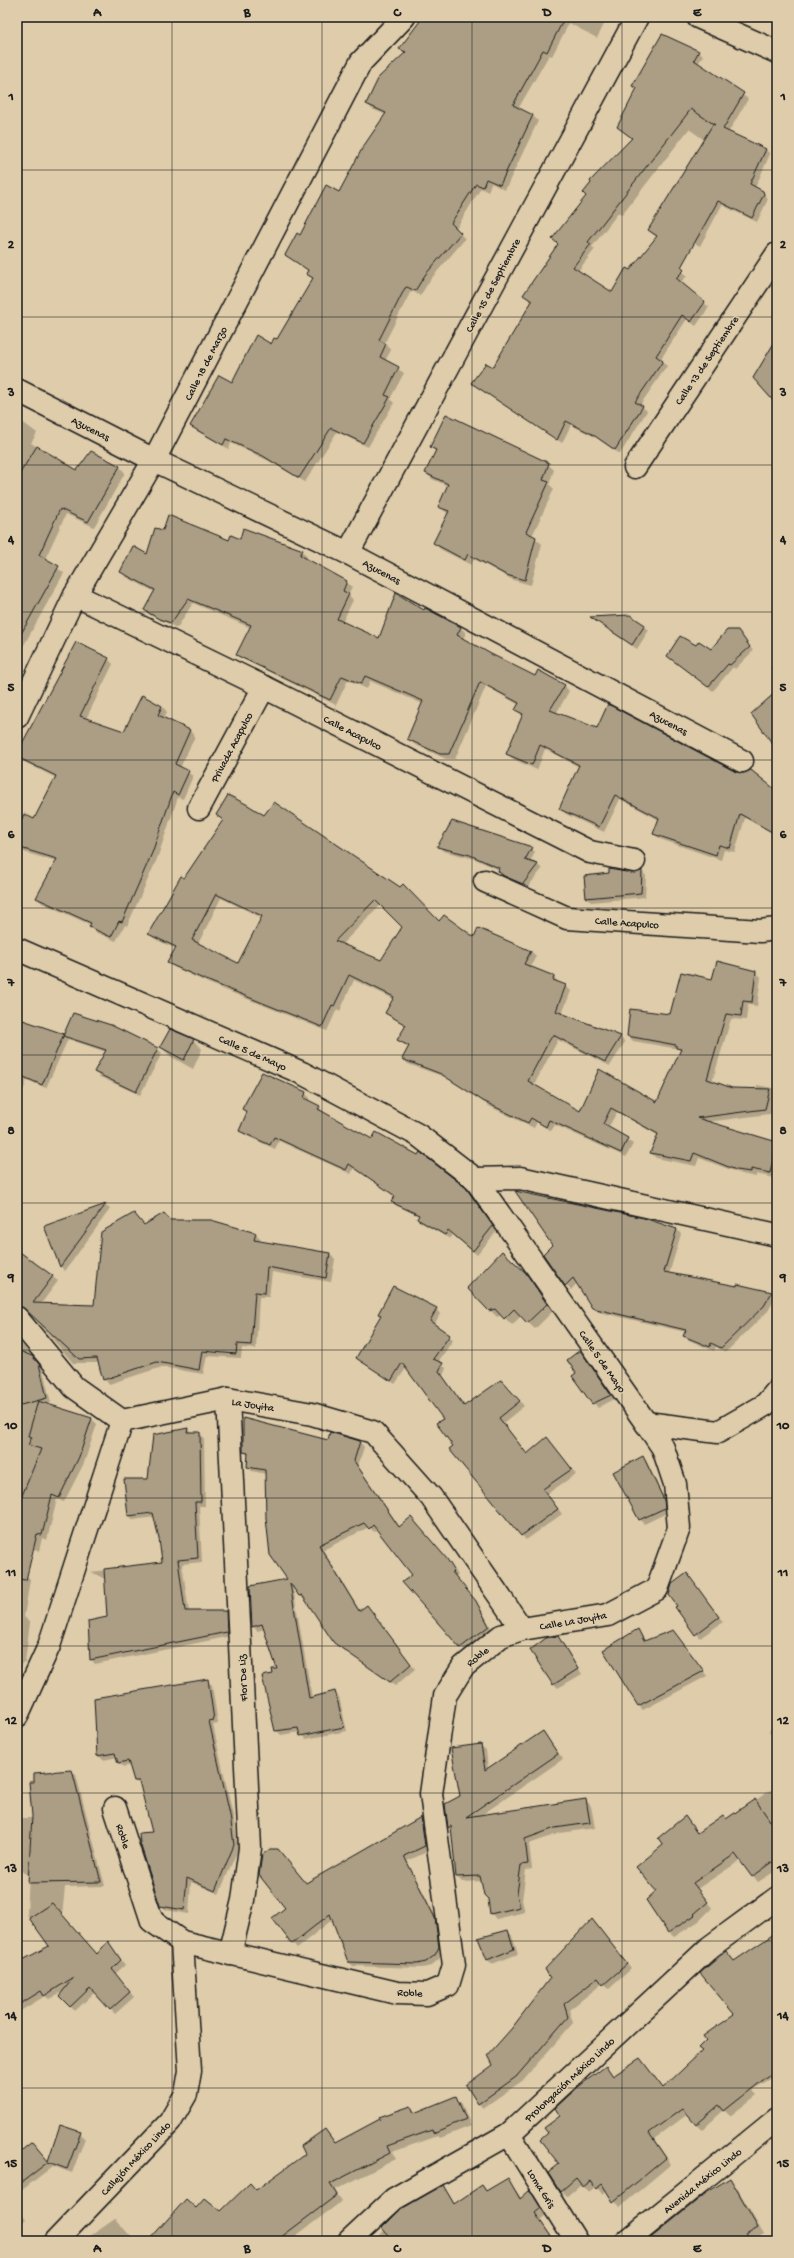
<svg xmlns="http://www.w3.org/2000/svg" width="794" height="2258" font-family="'Gochi Hand',sans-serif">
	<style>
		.shadow { fill: #0003; fill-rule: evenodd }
		.building { fill: #ab9e85; stroke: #1c1c1c; fill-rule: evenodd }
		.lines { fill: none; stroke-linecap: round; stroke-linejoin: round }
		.minor-casing { stroke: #1c1c1c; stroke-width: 25 }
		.tertiary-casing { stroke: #1c1c1c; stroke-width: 25 }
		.minor { stroke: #deccaa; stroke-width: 22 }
		.tertiary { stroke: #deccaa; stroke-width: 22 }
		.grid { fill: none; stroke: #1c1c1c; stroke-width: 1; stroke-opacity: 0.55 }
		.labels { text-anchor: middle; stroke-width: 3; stroke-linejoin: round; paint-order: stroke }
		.street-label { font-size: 11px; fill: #1c1c1c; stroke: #deccaa }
		.neatline { fill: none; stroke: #1c1c1c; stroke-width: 1.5 }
		.grid-label { font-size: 13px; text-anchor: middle; font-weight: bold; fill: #1c1c1c }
	</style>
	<rect width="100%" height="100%" fill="#deccaa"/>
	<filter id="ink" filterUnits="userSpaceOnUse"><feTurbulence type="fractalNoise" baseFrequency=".025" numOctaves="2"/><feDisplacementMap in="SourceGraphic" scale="8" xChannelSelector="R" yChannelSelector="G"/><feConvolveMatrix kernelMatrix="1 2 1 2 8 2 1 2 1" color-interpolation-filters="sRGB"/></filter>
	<g filter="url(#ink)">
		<g class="shadow">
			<polygon points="424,17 605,17 607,19 597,38 569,23 552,56 549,55 518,109 533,116 538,121 505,190 491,183 488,192 481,188 456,229 465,239 430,280 420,296 413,291 410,293 384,344 391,350 385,361 404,373 390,399 394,403 368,447 337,432 305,482 269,461 231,443 229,449 197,431 192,425 277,341 313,279 307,274 309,271 287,254 339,193 386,115 372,109 367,104 406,54 400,49"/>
			<polygon points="767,17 777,17 777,21"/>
			<polygon points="698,52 703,56 698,64 748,99 728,133 766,150 770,154 755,188 762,191 768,199 757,222 722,205 700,246 679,235 673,247 654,235 649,230 703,139 689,129 622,215 618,213 592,247 595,249 578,271 613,293 630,272 682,272 687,276 680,283 709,307 696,326 687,319 660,360 667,366 640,405 647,411 620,454 597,438 571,425 562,443 472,383 494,368 633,139 618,127 638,89 634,86"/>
			<polygon points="17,418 37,433 31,443 77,471 120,467 125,473 94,527 66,514 45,559 64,573 20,652 24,656 17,668"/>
			<polygon points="431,447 548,464 554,470 549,484 554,489 532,536 542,544 531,585 513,580 474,559 471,565 440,549 434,543 448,514 440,507 448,486 432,479 426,473 436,452"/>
			<polygon points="240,540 302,551 307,556 306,559 346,582 352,587 348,594 353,600 342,623 380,640 426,610 461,628 466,633 463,639 535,677 564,685 569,691 556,714 597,729 736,773 777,792 777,835 745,818 735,852 724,850 721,860 660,839 654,833 659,820 620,799 604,832 566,814 561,809 579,767 545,749 537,770 513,759 507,754 523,716 516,710 519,705 486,686 455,759 446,759 414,744 409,739 423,704 370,681 367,689 348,680 336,705 243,659 238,654 251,628 193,603 177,628 150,615 145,610 155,592 126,577 121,572 148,555"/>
			<polygon points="629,616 649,630 637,649 592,618"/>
			<polygon points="742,636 753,651 735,669 733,667 713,691 669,656 696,647 711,650"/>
			<polygon points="108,659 113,664 86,719 124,732 162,706 167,712 163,719 190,731 195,736 180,768 193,776 183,799 178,797 157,859 127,926 125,925 116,941 95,932 90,927 91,925 42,903 37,898 57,862 17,850 17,832 35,820 56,778 22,761 17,755"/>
			<polygon points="777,663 777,676 770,668"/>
			<path d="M217,815L474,939L531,951L536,956L530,968L554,977L559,983L566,986L571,991L562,1014L620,1037L625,1042L610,1066L558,1040L534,1085L580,1112L600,1071L658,1103L681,1052L679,1049L633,1041L628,1036L670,1015L713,980L756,972L761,977L757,1006L748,1005L746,1020L731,1019L712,1082L732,1089L757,1090V1085L777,1089V1113L707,1122L777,1143L775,1178L756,1174V1177L742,1174L699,1158L696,1166L656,1158L651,1153L659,1136L617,1112L608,1128L633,1144L626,1157L555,1125L551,1131L537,1122L534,1128L489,1106L448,1078L408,1064L403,1059L409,1048L398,1040L406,1026L386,1013L394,999L354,980L340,1011L337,1009L327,1031L208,983L174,967L169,962L176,949L155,939L149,934L223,821ZM221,898L262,918L239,964L198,944ZM381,905L403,927L382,962L341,945Z"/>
			<polygon points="439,847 531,848 535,852 530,862 538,865 542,869 527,888 510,880 499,870 475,859 443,851"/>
			<polygon points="642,871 646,876 645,897 591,902 587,897"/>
			<polygon points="17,1019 63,1035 157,1048 162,1053 140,1095 100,1077 95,1072 106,1052 68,1039 46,1088 27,1080 17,1107"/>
			<polygon points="193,1040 202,1049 193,1069 170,1056 161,1047"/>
			<polygon points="305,1093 310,1098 309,1101 320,1107 323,1113 465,1188 497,1231 477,1255 452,1234 450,1239 422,1223 418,1219 419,1216 397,1206 393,1201 395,1196 354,1168 351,1174 279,1141 275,1149 245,1135 241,1130 247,1113 243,1109"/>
			<polygon points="106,1206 110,1209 65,1271 61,1267 45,1227"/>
			<polygon points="171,1221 211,1221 256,1234 261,1239 259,1242 330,1254 335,1259 331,1282 272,1272 269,1297 259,1297 256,1349 242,1348 241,1358 207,1356 203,1374 162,1367 109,1384 104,1379 99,1363 73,1363 17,1298 17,1255 24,1256 58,1281 40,1305 95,1306 144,1226"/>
			<polygon points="677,1230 681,1234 669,1274 738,1287 738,1285 772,1293 776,1297 768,1311 726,1352 716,1347 714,1351 689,1340 684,1335 686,1332 598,1312 577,1283 571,1290 566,1285 544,1254"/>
			<polygon points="532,1283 553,1311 535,1329 521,1316 512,1325 502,1315 497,1317 468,1288"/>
			<polygon points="436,1309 440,1314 434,1325 453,1340 438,1362 446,1368 443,1376 465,1407 505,1385 524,1406 503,1423 527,1454 551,1443 576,1474 547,1494 562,1514 526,1540 450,1449 455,1446 445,1419 407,1367 395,1384 358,1358"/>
			<polygon points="17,1338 43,1370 51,1403 46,1404 92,1419 97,1424 84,1463 64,1502 57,1499 47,1540 42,1538 39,1551 17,1541"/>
			<polygon points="584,1356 614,1399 598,1408 573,1377 578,1374"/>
			<path d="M188,1429L192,1433H200L204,1438L205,1506H199L202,1562L182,1564L189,1612H225L230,1616L231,1636L95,1664L91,1659L108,1618L117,1585L91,1572L163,1563L155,1517L133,1520L129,1515L149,1480L154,1435ZM158,1511V1513L131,1516V1514Z"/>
			<polygon points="331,1434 360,1442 364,1447 358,1466 400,1527 415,1522 451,1565 458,1575 455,1577 480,1607 492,1630 465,1651 413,1576 378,1529 374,1532 369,1527 323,1550 360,1611 367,1606 371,1611 415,1669 395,1686 340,1647 306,1599 304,1600 293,1587 312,1698 335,1692 339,1697 347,1731 306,1739 300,1732 281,1735 276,1730 274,1674 278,1669 265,1629 257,1631 253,1626 288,1580 266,1474 252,1471 248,1467 249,1456 244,1452 329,1441"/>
			<polygon points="643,1457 647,1462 668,1506 669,1512 644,1524 640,1519"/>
			<polygon points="17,1573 25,1574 30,1579 24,1617 30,1622 25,1662 23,1662 17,1683"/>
			<polygon points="687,1574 723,1622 700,1638 678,1606"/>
			<polygon points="638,1630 646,1641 673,1631 707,1676 643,1710 638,1705"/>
			<polygon points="558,1637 582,1674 558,1688 554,1684"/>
			<polygon points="207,1681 212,1685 218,1724 213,1725 234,1820 238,1849 219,1894 191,1882 189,1914 166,1910 161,1905 153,1833 141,1785 135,1781 131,1765 124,1767 119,1763 118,1757 103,1760 98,1755"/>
			<polygon points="777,1723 777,1739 769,1731"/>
			<polygon points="542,1732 563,1759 480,1816 586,1800 591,1806 595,1828 560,1833 529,1844 532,1869 526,1870 522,1900 525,1912 496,1919 491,1913 489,1899 482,1881 462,1882 457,1877 453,1831 449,1828 446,1804 461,1796 480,1745 486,1750 488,1769"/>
			<polygon points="72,1771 76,1775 105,1886 65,1887 62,1916 97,1955 112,1947 125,1965 115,1974 134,1997 115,2014 95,1992 75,2011 60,1996 65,1990 49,1999 45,1996 17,2013 17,1964 50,1947 27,1914 29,1875 17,1869 17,1818 33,1818"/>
			<polygon points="777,1786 777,1870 758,1882 741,1860 697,1889 712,1908 699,1921 674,1937 669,1932 658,1891 665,1845 685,1818 698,1833 726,1820"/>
			<polygon points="421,1818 425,1822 429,1851 407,1861 439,1923 443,1952 439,1959 431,1966 422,1968 353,1966 348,1961 333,1919 297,1948 274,1918 286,1908 278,1850 306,1884"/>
			<polygon points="777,1914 777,1921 774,1917"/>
			<polygon points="597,1926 631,1969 609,1989 603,1983 569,2010 573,2023 522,2081 483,2108 478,2103 513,2029"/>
			<polygon points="508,1931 512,1936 518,1954 492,1964 488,1960 479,1939"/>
			<polygon points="777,1933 777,2062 773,2065 777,2075 752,2090 757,2095 730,2116 724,2110 702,2130 688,2114 654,2139 671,2164 620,2207 607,2190 602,2194 596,2186 589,2192 581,2184 566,2197 561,2191 560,2164 550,2133 561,2116 606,2067 614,2076 640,2059 664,2089 702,2051 735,2014 734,1962"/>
			<polygon points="17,2085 20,2089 17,2092"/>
			<polygon points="456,2098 462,2104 471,2126 440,2138 438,2136 392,2152 396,2159 335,2190 342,2201 289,2241 149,2241 196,2209 221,2212 256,2191 306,2155 325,2130 336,2143 411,2107 417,2113"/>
			<polygon points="61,2126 80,2133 85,2138 72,2173 53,2166 17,2194 17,2156 37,2149 48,2162"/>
			<polygon points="729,2179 736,2186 764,2234 752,2241 648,2241"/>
			<polygon points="508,2180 522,2199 529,2192 535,2198 546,2215 540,2220 555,2241 371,2241 443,2187 455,2204 482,2187 488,2192"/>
			<polygon points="17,2208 26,2220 17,2226"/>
			<polygon points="115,2219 135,2241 83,2241"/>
		</g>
		<g class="building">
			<polygon points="423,17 565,17 547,52 543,50 513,105 533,115 500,185 486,179 483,187 476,184 451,223 461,233 425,275 415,291 407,287 405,288 379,340 386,344 380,357 399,367 385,395 390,397 363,443 331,428 299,478 263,456 226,439 223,445 190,426 219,375 232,382 256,335 271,344 274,338 277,339 313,278 306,274 308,270 285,255 297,233 300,235 326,185 339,192 363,147 386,113 366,104 379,77 406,52 399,49"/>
			<path d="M662,34L699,51L694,60L744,93L723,129L766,149L750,184L763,191L764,194L752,218L718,201L681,267L684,270L676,278L705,302L691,322L682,315L656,356L663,361L635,402L643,406L615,450L592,434L566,421L557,440L471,383L486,363L493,367L532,301L523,295L558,244L552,239L586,196L583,193L591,183L590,181L632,138L617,127L637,88L632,86ZM691,109L715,125L713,124L648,230L657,236L630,270L626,268L612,292L573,267L591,244L588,242Z"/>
			<polygon points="777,338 777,405 753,378"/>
			<polygon points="446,414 549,463 543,480 549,482 526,532 536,537 525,580 506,575 468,554 465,560 433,543 449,511 438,507 448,484 425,473 436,450 430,447"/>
			<polygon points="37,446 77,470 91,451 120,466 88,522 60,509 39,555 59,566 17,641 17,478"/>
			<polygon points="168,515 229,540 231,535 240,539 243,528 303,550 300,555 347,581 343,591 349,594 337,619 379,638 396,593 424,610 425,608 461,627 457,635 491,654 535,676 538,670 565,685 550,710 597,728 608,704 736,772 743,773 751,770 777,791 777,835 740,814 730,848 719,845 716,855 653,834 659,818 615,795 599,827 559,809 579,765 540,745 532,765 506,754 523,714 515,710 519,703 480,682 449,754 440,754 407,739 423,701 365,676 361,684 342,676 330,700 236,655 251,625 188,599 171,623 159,619 144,610 155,590 120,572 133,546 147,554 155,528 163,530"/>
			<polygon points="630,615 645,625 632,645 590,617"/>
			<polygon points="727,630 738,630 750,647 730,665 728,664 708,687 667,656 680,636 696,645 699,641 711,649"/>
			<polygon points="76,642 109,658 80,716 124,731 142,695 162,706 158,715 190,730 175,764 189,771 178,795 173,792 152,853 122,922 119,921 111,937 89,927 91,923 36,898 57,859 17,847 17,830 24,814 34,819 56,776 17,757 17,753"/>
			<polygon points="777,691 777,750 751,714"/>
			<path d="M228,795L246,804L264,815L274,802L400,887L403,884L439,921L444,915L474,937L478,928L531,951L524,964L554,976L553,980L566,985L556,1011L621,1036L605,1062L553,1035L549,1041L528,1081L580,1111L599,1069L657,1102L681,1049L676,1048V1045L627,1036L630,1009L670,1014L681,972L712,979L717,961L756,971L752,1002L743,1001L741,1016L726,1014L707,1079L732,1088L770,1089L765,1109L697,1118L777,1142L770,1173L751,1169V1172L736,1170L694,1153L691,1161L650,1153L658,1134L611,1108L603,1124L628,1138L621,1153L549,1120L546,1127L531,1118L528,1123L483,1101L441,1074L402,1059L409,1046L397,1040L406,1025L385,1013L394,997L349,975L334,1006L332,1005L322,1027L201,978L167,963L176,947L148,934L181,876L184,878L223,820L216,815ZM216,894L262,916L238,963L192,940ZM375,900L402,927L381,960L335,941Z"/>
			<polygon points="452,821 532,847 525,860 538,864 523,884 504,876 498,871 499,868 470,855 437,847"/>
			<polygon points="609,869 632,873 642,870 641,893 586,898 584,876 609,873"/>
			<polygon points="73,1013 111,1025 158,1048 136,1092 94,1072 106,1050 63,1036"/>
			<polygon points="17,1018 64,1034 42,1085 17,1074"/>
			<polygon points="170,1029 194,1039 184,1060 160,1047"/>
			<polygon points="262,1072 306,1092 304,1098 320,1106 318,1109 372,1139 376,1132 418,1155 420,1152 466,1188 493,1226 473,1251 448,1230 445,1235 417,1219 419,1215 391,1202 395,1196 349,1164 346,1170 274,1137 270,1145 239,1131 247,1112 242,1109"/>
			<polygon points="515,1191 644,1218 677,1229 664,1272 737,1286 737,1284 772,1292 764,1306 721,1348 711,1343 710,1347 683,1336 686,1330 592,1308 573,1278 565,1286 543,1254 552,1245"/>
			<polygon points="106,1204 60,1267 44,1226"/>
			<polygon points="134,1213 144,1225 164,1213 170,1220 211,1220 256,1233 254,1240 330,1253 326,1278 267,1267 265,1293 255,1292 251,1345 237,1344 236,1354 202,1351 199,1370 157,1362 103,1380 97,1358 79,1359 26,1310 17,1306 17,1250 53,1276 33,1303 94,1305 101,1232"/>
			<polygon points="502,1251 526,1273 547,1304 527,1323 514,1309 504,1319 495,1309 489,1311 467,1288"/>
			<polygon points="393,1286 437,1308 430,1321 450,1335 433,1359 443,1363 439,1371 464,1406 501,1380 520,1401 499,1418 527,1454 547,1437 572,1469 543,1489 558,1509 521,1536 449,1449 453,1446 436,1423 443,1419 402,1363 391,1381 356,1358 381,1315 378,1314"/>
			<polygon points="17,1350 32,1356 39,1364 47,1398 17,1406"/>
			<polygon points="580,1350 611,1395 592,1404 572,1376 576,1373 567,1360"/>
			<polygon points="38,1401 92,1418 79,1457 59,1498 52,1495 42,1535 37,1534 26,1580 17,1579 17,1508 41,1449 28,1445 32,1437 28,1436"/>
			<polygon points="243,1418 328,1440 330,1432 360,1441 354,1461 399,1527 411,1517 447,1559 454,1570 452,1572 476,1601 489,1626 460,1648 402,1582 412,1575 373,1525 369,1529 364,1523 319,1545 359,1611 367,1605 411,1664 390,1682 334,1643 302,1595 299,1596 290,1583 309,1698 335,1691 344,1727 300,1736 298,1728 275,1731 262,1676 273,1674 272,1669 277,1669 262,1624 252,1627 250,1586 287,1579 270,1555 266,1518 265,1470 247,1467 248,1453 243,1452"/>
			<polygon points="188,1428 187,1432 200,1432 201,1502 195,1502 198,1558 178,1560 185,1611 226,1611 227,1632 90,1660 88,1621 107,1617 104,1569 162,1562 159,1539 153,1513 128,1516 124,1479 148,1479 153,1435"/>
			<polygon points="643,1456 664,1500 665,1508 639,1520 613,1472"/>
			<polygon points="687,1573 719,1617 695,1635 675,1607 677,1606 669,1595 672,1584"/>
			<polygon points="638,1629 644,1641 673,1630 704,1671 638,1706 603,1650"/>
			<polygon points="558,1636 578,1669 553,1685 530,1650 546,1638"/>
			<polygon points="208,1679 214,1720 209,1721 230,1815 234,1845 215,1891 187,1878 184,1910 160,1906 140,1843 139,1833 152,1832 139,1781 134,1781 128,1761 118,1763 115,1753 97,1756 94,1698"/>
			<polygon points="543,1731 558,1754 466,1817 586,1799 590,1823 555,1828 525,1839 528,1864 521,1865 517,1894 520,1907 490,1914 488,1899 484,1895 480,1876 456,1877 451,1826 448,1828 445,1804 460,1796 451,1748 481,1744 485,1770"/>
			<polygon points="72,1770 101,1882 28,1883 32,1816 29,1782 34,1782 34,1773"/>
			<polygon points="755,1799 777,1831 777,1859 752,1877 735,1854 693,1883 708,1902 694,1914 695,1915 668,1933 646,1900 656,1891 636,1867 663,1845 658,1838 685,1816 697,1833 723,1815 726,1819"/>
			<polygon points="421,1817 425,1846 404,1856 435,1918 439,1947 435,1955 426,1962 417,1964 348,1962 330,1914 292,1944 272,1918 285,1908 259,1875 262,1855 270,1849 278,1849 306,1883"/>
			<polygon points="52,1903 97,1954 108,1941 121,1960 112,1969 130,1992 110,2010 90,1988 70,2007 59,1996 74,1977 44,1996 41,1991 17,2006 17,1963 49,1946 29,1918"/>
			<polygon points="592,1919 627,1964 603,1985 598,1978 564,2004 568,2017 516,2077 478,2104 466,2085 493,2065 488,2055 512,2028 550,1978 545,1969"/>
			<polygon points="508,1930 514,1949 487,1960 478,1938"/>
			<polygon points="777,1932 777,2069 724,2111 719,2105 696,2125 682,2109 649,2133 666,2158 613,2202 602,2184 596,2189 591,2181 583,2187 576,2178 560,2192 548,2173 559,2164 540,2140 548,2133 544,2128 560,2116 555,2108 578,2087 606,2066 613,2076 640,2058 663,2088 702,2051 698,2048 706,2040 703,2036 734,2014 700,1973 726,1951 734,1961"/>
			<polygon points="456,2096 466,2119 433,2133 432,2130 387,2146 390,2153 330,2184 337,2195 276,2241 148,2241 186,2199 196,2208 205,2198 221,2211 250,2183 256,2190 305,2154 301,2146 325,2129 335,2143 380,2119 379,2117 411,2106 414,2113"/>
			<polygon points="60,2125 81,2132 67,2169 48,2162 17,2186 17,2154 32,2142 48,2161"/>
			<polygon points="508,2178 520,2199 530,2190 541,2208 535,2213 554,2241 393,2241 382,2228 401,2209 443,2185 454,2204 482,2185 486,2191"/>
			<polygon points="730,2178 758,2227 746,2234 751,2241 647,2241 706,2193"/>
		</g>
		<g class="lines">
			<g class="minor-casing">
				<g id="minor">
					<polyline points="698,17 777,52"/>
					<polyline points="17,390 154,460 348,553 742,761"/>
					<polyline points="635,467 777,254"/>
					<polyline points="348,553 637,17"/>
					<polyline points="75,595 264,687 590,852 634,861"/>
					<polyline points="17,717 75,595 154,460 361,62 404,17"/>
					<polyline points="199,808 264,687"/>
					<polyline points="485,881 567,918 760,931 777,929"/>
					<polyline points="475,1179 520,1178 777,1235"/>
					<polyline points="17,1318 74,1387 122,1421"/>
					<polyline points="228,1399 250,1848 243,1900 230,1954"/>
					<polyline points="122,1421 228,1399 312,1414 373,1432 431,1497 522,1629"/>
					<polyline points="646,1423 718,1432 765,1405 777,1391"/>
					<polyline points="17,1716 49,1646 122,1421"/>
					<polyline points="115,1808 152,1921 182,1942 397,1993 427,1994 448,1985 454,1965 431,1794 445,1696 463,1667 501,1636 522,1629 608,1615 657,1589 679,1528 675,1484 663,1448 646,1423"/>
					<polyline points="509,2134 576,2241"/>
					<polyline points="56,2241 170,2122 186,2094 190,2071 182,1942"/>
					<polyline points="349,2241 394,2199 509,2134 710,1947 777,1898"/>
				</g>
			</g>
			<g class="tertiary-casing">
				<g id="tertiary">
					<polyline points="17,949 302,1073 418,1135 475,1179 646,1423"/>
					<polyline points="627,2241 777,2119"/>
				</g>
			</g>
			<use href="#minor" class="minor"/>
			<use href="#tertiary" class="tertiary"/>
		</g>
	</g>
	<path class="grid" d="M172,17V2241M322,17V2241M472,17V2241M622,17V2241M17,170H777M17,317H777M17,465H777M17,612H777M17,760H777M17,908H777M17,1055H777M17,1203H777M17,1350H777M17,1498H777M17,1646H777M17,1793H777M17,1941H777M17,2088H777"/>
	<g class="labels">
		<g class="street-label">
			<text transform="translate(492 285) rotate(-62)" y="4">Calle 15 de Septiembre</text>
			<text transform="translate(706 360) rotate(-56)" y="4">Calle 13 de Septiembre</text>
			<text transform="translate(205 363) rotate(-63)" y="4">Calle 18 de Marzo</text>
			<text transform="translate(91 428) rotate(27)" y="4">Azucenas</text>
			<text transform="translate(382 571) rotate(28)" y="4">Azucenas</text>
			<text transform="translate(669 722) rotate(28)" y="4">Azucenas</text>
			<text transform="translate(353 732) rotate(27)" y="4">Calle Acapulco</text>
			<text transform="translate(231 747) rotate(-62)" y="4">Privada Acapulco</text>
			<text transform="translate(627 922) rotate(4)" y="4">Calle Acapulco</text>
			<text transform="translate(253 1052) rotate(24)" y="4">Calle 5 de Mayo</text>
			<text transform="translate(603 1361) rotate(55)" y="4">Calle 5 de Mayo</text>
			<text transform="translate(253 1404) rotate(9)" y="4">La Joyita</text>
			<text transform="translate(573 1620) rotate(-10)" y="4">Calle La Joyita</text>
			<text transform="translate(477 1656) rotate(-39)" y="4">Roble</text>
			<text transform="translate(242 1678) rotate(-93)" y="4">Flor De Liz</text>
			<text transform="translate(124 1836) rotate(72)" y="4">Roble</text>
			<text transform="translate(410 1992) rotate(3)" y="4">Roble</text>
			<text transform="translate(569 2079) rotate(-43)" y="4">Prolongación México Lindo</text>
			<text transform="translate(135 2158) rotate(-47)" y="4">Callejón México Lindo</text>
			<text transform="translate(702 2180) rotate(-39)" y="4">Avenida México Lindo</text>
			<text transform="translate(542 2188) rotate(58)" y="4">Loma Gris</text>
		</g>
	</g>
	<rect width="794" height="2258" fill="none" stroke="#deccaa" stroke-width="44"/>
	<rect x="22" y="22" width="750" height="2214" class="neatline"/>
	<g class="grid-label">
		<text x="97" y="16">A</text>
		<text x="247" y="16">B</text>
		<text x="397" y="16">C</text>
		<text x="547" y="16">D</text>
		<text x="697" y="16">E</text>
		<text x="11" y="100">1</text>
		<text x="783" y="100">1</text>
		<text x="11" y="248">2</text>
		<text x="783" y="248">2</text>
		<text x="11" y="396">3</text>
		<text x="783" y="396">3</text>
		<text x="11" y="543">4</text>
		<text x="783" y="543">4</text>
		<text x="11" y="691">5</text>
		<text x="783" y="691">5</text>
		<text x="11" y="838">6</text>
		<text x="783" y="838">6</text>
		<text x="11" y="986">7</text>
		<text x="783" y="986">7</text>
		<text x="11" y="1134">8</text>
		<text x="783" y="1134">8</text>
		<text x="11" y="1281">9</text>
		<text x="783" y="1281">9</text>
		<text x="11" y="1429">10</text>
		<text x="783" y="1429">10</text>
		<text x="11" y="1576">11</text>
		<text x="783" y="1576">11</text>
		<text x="11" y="1724">12</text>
		<text x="783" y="1724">12</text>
		<text x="11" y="1872">13</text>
		<text x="783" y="1872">13</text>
		<text x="11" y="2019">14</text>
		<text x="783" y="2019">14</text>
		<text x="11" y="2167">15</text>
		<text x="783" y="2167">15</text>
		<text x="97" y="2252">A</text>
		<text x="247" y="2252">B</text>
		<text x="397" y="2252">C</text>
		<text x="547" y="2252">D</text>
		<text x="697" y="2252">E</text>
	</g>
</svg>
